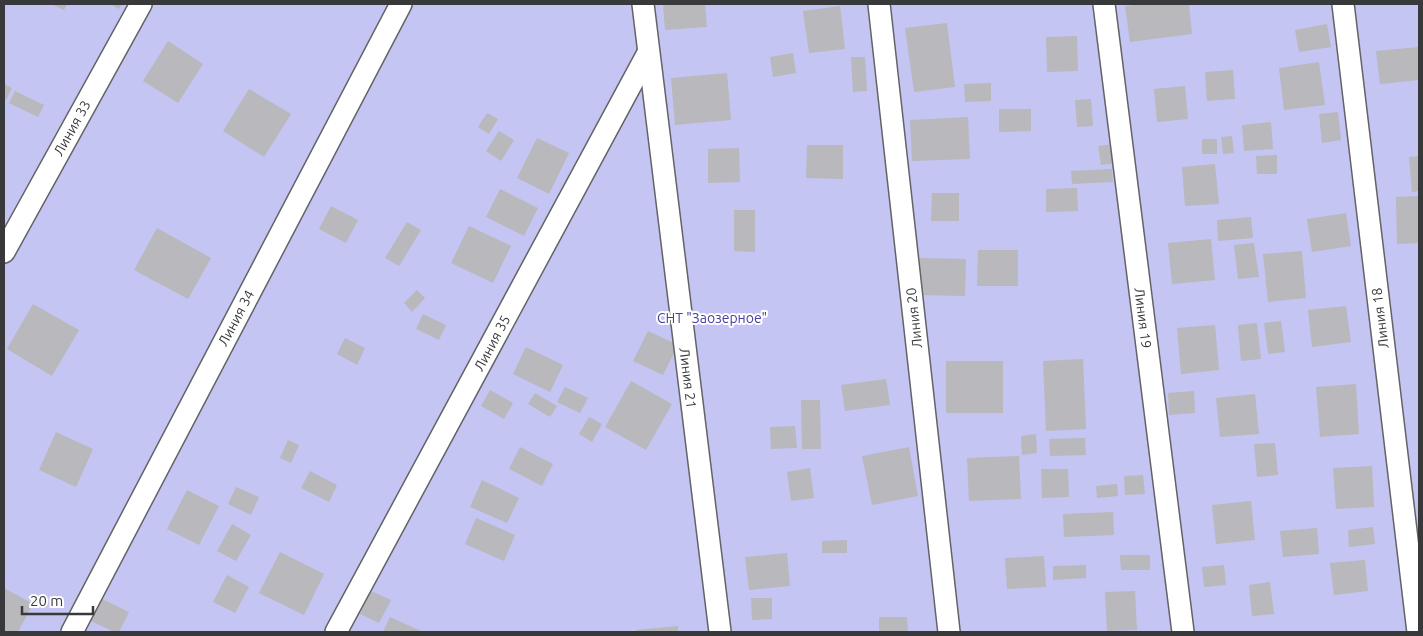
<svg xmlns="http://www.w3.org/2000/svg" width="1423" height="636" font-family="Ubuntu,sans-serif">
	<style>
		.green { fill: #c4c5f3 }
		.building { fill: #b8b8bd }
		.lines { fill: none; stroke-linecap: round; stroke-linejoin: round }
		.street-casing { stroke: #636367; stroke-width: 24 }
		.street { stroke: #fff; stroke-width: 21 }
		.labels { text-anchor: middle; stroke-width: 4; stroke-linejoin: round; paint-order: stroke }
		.street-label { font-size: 14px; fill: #38393a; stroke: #fff }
		.park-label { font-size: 14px; fill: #493d9f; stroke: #fff }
	</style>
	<rect width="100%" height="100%" fill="#e0e1e5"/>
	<rect class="green" x="4" y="4" width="1415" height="628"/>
	<g class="building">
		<polygon points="51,4 67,4 64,10"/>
		<polygon points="110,4 122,4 119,9"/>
		<polygon points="663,4 705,4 707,27 665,30"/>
		<polygon points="1143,4 1189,4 1192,34 1130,42 1125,6"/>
		<polygon points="840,6 845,49 809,53 803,11"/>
		<polygon points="947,23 955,87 914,92 905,28"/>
		<polygon points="1327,24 1331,47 1299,52 1295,30"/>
		<polygon points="1077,36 1078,71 1047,72 1046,37"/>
		<polygon points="168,41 203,64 178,103 143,81"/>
		<polygon points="1419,47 1419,80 1380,84 1376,51"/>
		<polygon points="793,53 796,73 773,77 770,57"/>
		<polygon points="851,57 865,57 867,91 853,92"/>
		<polygon points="1319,62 1325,105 1284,110 1279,68"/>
		<polygon points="1233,70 1235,99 1207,101 1205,72"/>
		<polygon points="727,73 731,120 675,125 671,78"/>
		<polygon points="991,83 991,101 965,102 964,84"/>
		<polygon points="4,84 12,88 6,100 4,99"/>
		<polygon points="1185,86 1188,119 1157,122 1154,89"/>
		<polygon points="249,89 291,114 264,157 223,131"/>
		<polygon points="15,91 44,105 38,117 9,103"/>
		<polygon points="1091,99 1093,126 1077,127 1075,100"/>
		<polygon points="999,109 1031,109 1031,131 999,132"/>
		<polygon points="1338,112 1341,140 1322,143 1319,114"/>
		<polygon points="487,113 498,119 489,134 478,127"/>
		<polygon points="968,117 970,159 912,161 910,120"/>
		<polygon points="1271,122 1273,149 1244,151 1242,125"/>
		<polygon points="499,131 514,140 501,161 486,151"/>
		<polygon points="1232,136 1234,153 1223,154 1221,137"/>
		<polygon points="537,138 569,153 549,194 517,178"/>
		<rect x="1202" y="139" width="15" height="15"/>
		<polygon points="1114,144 1117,163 1101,165 1098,146"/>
		<polygon points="807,145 843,145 843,179 806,178"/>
		<polygon points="739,148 740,182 708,183 708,149"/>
		<polygon points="1277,155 1277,174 1257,174 1256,156"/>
		<polygon points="1419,156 1419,191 1412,192 1409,157"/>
		<polygon points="1215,164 1219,204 1185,206 1182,167"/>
		<polygon points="1112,169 1113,182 1072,184 1071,171"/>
		<polygon points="1077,188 1078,211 1046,212 1046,189"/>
		<polygon points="500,189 538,208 524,236 486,217"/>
		<polygon points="932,193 959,193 959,221 931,221"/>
		<polygon points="1419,196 1419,243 1397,244 1396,197"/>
		<polygon points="331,206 358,220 346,243 319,229"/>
		<polygon points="734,210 755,210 755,252 734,251"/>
		<polygon points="1346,213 1351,246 1312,252 1307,219"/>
		<polygon points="1251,217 1253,238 1218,241 1217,220"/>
		<polygon points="407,222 421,230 399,266 385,258"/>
		<polygon points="469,226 511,246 493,283 451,263"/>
		<polygon points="157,228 211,258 188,299 134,270"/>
		<polygon points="1211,239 1215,280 1172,284 1168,243"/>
		<polygon points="1254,243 1259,277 1238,279 1234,245"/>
		<polygon points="978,250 1018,250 1018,286 977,286"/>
		<polygon points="1302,251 1306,298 1268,302 1263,254"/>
		<polygon points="920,258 966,259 965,296 919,295"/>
		<polygon points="417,290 425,298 412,312 404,303"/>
		<polygon points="33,304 79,330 52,376 7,349"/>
		<polygon points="1346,306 1351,342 1312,347 1308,310"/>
		<polygon points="423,314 446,325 439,340 416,329"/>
		<polygon points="1281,321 1285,352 1268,354 1264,323"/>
		<polygon points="1257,323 1261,359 1241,361 1238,325"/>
		<polygon points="1215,325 1219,370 1181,374 1177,328"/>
		<polygon points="648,331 678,345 663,375 633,361"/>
		<polygon points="345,338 365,348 357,365 337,354"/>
		<polygon points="526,347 563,365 550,392 513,374"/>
		<polygon points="1083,359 1086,429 1046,431 1043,361"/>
		<rect x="946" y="361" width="57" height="52"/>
		<polygon points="886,379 890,405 845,411 841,385"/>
		<polygon points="631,381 672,404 646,450 605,427"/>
		<polygon points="1356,384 1359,434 1320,437 1316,387"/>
		<polygon points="565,387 588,398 580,413 557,402"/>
		<polygon points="490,390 513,403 504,419 481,406"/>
		<polygon points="1194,391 1195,413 1169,415 1168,393"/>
		<polygon points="535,393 557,406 550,417 528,404"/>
		<polygon points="1255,394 1259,434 1220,437 1216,398"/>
		<polygon points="801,400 820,400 821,449 802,449"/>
		<polygon points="589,417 602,424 592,442 579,434"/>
		<polygon points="795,426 797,448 771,449 770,427"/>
		<polygon points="56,432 93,449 76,487 39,470"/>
		<polygon points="1036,434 1037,453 1022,455 1021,436"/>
		<polygon points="1085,438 1086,455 1050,456 1049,439"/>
		<polygon points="288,440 299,445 291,463 280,458"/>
		<polygon points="1275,443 1278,475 1257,477 1254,444"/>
		<polygon points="520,447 553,464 542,486 509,469"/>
		<polygon points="909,447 918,496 872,505 862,456"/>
		<polygon points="1019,456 1021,499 969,501 967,458"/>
		<polygon points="1372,466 1374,507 1336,509 1333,468"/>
		<polygon points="810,468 814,498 791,501 787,472"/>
		<polygon points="1041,469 1068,469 1069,497 1042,498"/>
		<polygon points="310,471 337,485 329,502 301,488"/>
		<polygon points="1143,475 1145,494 1125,495 1124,476"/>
		<polygon points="482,480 519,498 507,523 470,507"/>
		<polygon points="1117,484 1118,496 1097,498 1096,486"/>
		<polygon points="236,487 259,497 251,515 228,504"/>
		<polygon points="187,490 219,506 199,545 167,529"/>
		<polygon points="1251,501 1255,540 1216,544 1212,505"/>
		<polygon points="1113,512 1114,535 1064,537 1063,514"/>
		<polygon points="476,518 515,535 504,561 465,544"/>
		<polygon points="232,524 251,535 236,561 217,551"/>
		<polygon points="1373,527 1375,544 1349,547 1348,530"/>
		<polygon points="1317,528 1319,554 1283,557 1280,531"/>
		<polygon points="847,540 847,553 822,553 822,541"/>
		<polygon points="280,552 324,574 304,615 259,593"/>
		<polygon points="787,553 790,586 749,590 745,557"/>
		<polygon points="1120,555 1150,555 1150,570 1121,570"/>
		<polygon points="1044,556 1046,587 1007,589 1005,558"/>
		<polygon points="1365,560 1368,591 1334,595 1330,563"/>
		<polygon points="1086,565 1086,578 1053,580 1053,566"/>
		<polygon points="1224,565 1226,585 1204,587 1202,567"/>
		<polygon points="227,575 249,587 235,613 213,602"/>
		<polygon points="1270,582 1274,614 1252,616 1249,585"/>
		<polygon points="4,588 33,604 18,632 4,632"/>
		<polygon points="371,591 391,600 379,623 360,614"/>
		<polygon points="1135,591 1137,630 1107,631 1105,592"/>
		<polygon points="100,598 129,612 119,632 114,632 89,620"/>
		<polygon points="751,598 772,598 772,619 752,620"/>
		<polygon points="390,617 423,632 383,632"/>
		<polygon points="879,617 907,617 908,632 879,632"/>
		<polygon points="678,626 678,632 636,632 636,630"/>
	</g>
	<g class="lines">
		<g class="street-casing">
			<g id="street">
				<polyline points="643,4 720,632"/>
				<polyline points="879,4 949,632"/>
				<polyline points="1104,4 1183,632"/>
				<polyline points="1343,4 1418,632"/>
				<polyline points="4,252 141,4"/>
				<polyline points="72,632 401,4"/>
				<polyline points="336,632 648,53"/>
			</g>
		</g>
		<use href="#street" class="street"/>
	</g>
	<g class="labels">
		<g class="street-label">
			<text transform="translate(72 128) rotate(-61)" y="5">Линия 33</text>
			<text transform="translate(236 318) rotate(-62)" y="5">Линия 34</text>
			<text transform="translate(914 318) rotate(-96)" y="5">Линия 20</text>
			<text transform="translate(1143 318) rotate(83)" y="5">Линия 19</text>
			<text transform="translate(1380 318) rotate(-97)" y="5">Линия 18</text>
			<text transform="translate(492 343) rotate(-62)" y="5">Линия 35</text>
			<text transform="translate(688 378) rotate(83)" y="5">Линия 21</text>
		</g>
		<g class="park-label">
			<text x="712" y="323">СНТ "Заозерное"</text>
		</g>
	</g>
	<rect width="1423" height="636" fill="none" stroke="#38393a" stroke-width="10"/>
	<path d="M22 606v8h71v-8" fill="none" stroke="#38393a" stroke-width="2.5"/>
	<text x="30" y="606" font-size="15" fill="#38393a" stroke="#ffffff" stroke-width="4" paint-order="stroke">20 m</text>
</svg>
